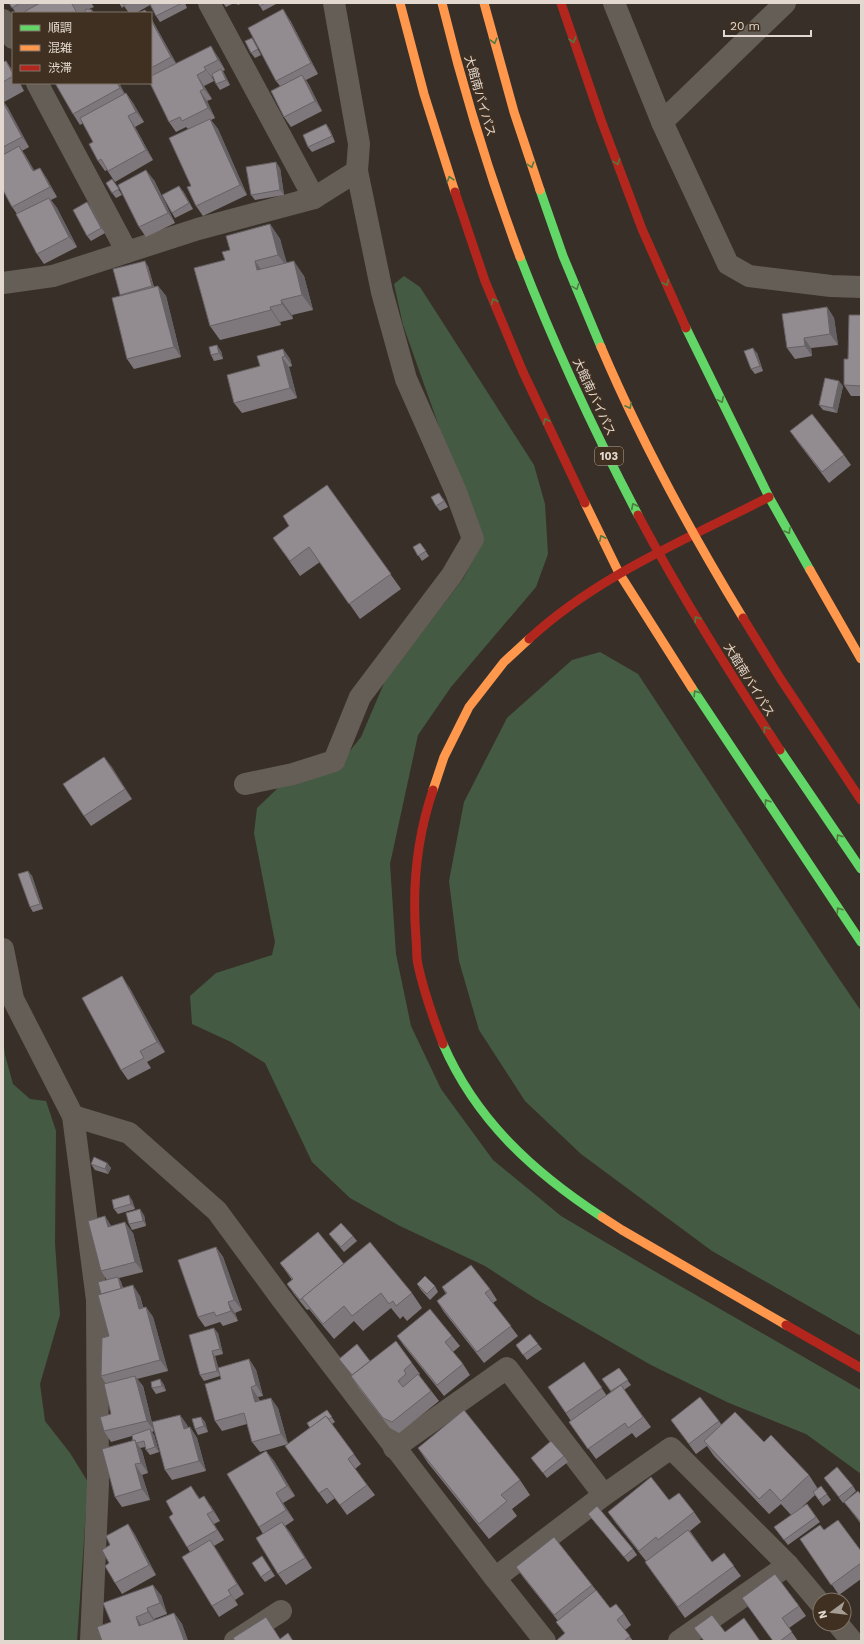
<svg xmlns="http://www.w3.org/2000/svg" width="864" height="1644" font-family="'Work Sans','Noto Sans JP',sans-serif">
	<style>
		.green { fill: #445a43 }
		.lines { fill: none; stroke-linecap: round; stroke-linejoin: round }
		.street { stroke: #645e56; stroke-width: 22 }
		.fast { stroke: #63d668; stroke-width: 9 }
		.slow { stroke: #ff974d; stroke-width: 9 }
		.jam { stroke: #b3261e; stroke-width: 9 }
		.fast-bridge { stroke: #63d668; stroke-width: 9 }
		.slow-bridge { stroke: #ff974d; stroke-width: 9 }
		.jam-bridge { stroke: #b3261e; stroke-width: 9 }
		.wall { fill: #7e787c }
		.shaded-wall { fill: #666165 }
		.building { fill: #928b90; stroke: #666165 }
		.oneway { stroke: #4f7b41 }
		.labels { text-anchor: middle; stroke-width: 4; stroke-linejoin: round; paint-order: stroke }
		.shield { fill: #3f3021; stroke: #b1a69b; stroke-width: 1 }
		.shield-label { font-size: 11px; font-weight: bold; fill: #e2d8cf }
		.street-label { font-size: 12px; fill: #e2d8cf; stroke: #3f3021 }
	</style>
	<rect width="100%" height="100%" fill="#383028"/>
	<g class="green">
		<polygon points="404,276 420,287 534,465 545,504 548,554 536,587 451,687 418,735 390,864 396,954 411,1026 441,1089 493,1160 561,1216 649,1268 861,1390 861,1474 806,1434 729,1403 651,1365 536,1299 485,1266 400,1226 350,1198 312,1162 265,1063 231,1042 192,1024 190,996 216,973 272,955 275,942 254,833 257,808 280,786 338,766 361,737 385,681 463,579 481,545 403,325 394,284"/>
		<polygon points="600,652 638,674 829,964 861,1011 861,1336 712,1251 581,1154 525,1101 479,1030 459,961 449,881 464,802 507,718 572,660"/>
		<polygon points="3,1037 5,1055 13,1084 30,1099 46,1101 56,1131 55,1243 60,1315 40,1384 45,1421 70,1453 88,1482 77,1641 3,1641"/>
	</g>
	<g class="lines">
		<g class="street">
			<polyline points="209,3 314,198"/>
			<polyline points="614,3 662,122 728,264 749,276 831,286 861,287"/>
			<polyline points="3,20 13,38"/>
			<polyline points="37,83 127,252"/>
			<polyline points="662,122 785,3"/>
			<polyline points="3,283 53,276 198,229 314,198 357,171"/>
			<polyline points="245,784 293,774 334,761 360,697 452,575 473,539 456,492 406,379 382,292 357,171 359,144 334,3"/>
			<polyline points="3,949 13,999 73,1116 97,1300 98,1484 91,1641"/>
			<polyline points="73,1116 129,1133 217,1211 281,1298 495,1578 604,1495 671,1448 788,1565 820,1603"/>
			<polyline points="394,1448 507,1368 604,1495"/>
			<polyline points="495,1578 545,1641"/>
			<polyline points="838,1624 852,1641"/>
			<polyline points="235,1641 281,1611"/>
			<polyline points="679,1641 788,1565"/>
		</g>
		<g class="fast">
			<polyline points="686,328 769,497 810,570"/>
			<polyline points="692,688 861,942"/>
			<path d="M443,1044C476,1120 533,1172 602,1217"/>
		</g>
		<g class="slow">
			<polyline points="400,3 424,94 455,192"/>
			<polyline points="585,503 619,573 692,688"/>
			<polyline points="810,570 861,659"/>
			<polyline points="433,790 444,757 469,707 504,662 529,639"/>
			<polyline points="602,1217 622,1230 786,1325"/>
		</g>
		<g class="jam">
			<polyline points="561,3 601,120 642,229 686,328"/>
			<polyline points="455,192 485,281 523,372 585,503"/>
			<path d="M529,639C597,576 687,539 769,497"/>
			<path d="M433,790C417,837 412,889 416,938C417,947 416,956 418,965C424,992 433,1018 443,1044"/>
			<polyline points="786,1325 861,1368"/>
		</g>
		<g class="fast-bridge">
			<polyline points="540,190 563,256 601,347"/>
			<path d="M520,257C554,345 594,431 638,515"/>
			<polyline points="780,750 861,869"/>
		</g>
		<g class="slow-bridge">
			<path d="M442,3C463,89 489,174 520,257"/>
			<polyline points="484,3 514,112 540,190"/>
			<path d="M601,347C641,441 690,531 743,618"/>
		</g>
		<g class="jam-bridge">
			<path d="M638,515C681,596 730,673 780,750"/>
			<polyline points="743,618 780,678 861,800"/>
		</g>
	</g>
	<g class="wall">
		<polygon points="9,3 91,3 94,7 89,9 92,10 94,13 85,13 86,11 83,13 16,13"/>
		<polygon points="119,3 185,3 187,8 160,22 156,16 150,5 136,13 129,13 124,6 122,8"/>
		<polygon points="223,3 234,3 226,7"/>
		<polygon points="236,3 242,3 238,5"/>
		<polygon points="258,3 278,3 263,11"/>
		<polygon points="151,18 176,63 218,57 225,70 223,71 230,85 220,90 216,84 213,77 212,77 214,81 204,86 212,99 207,101 215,118 211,120 218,129 247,195 203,216 196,206 191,186 188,129 186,127 176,132 169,122 151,74"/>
		<polygon points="290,20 318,74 306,80 309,85 322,111 291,127 284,117 280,86 276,81"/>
		<polygon points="255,44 261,55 255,58 251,53"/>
		<polygon points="6,61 13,71 13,83 20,83 24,91 4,102 8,108 29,147 22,151 34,171 40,168 47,179 57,197 51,200 57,208 77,247 44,264 37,254 17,214 12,207 3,190 3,62"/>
		<polygon points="55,83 119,83 125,94 126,93 133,103 144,122 135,127 153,160 115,182 107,170 105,171 98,161 93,142 83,123 80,125 73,114"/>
		<polygon points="326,124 330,130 335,142 312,152 308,147"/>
		<polygon points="280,168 284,195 255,200 251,195"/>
		<polygon points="112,179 122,195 116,198 112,193"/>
		<polygon points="154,180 175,223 146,237 139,227"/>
		<polygon points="183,191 193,209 175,218 172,213"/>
		<polygon points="87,202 91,207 105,233 91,241 87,236"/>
		<polygon points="270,224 280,239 286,263 304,276 313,310 292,315 293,319 280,322 281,325 220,340 210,326 225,260 230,250"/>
		<polygon points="148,266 154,287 158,286 166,296 181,357 134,369 127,359 121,296 120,295"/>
		<polygon points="827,307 834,318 838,345 811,348 812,356 795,359 787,348"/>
		<polygon points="861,315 861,396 851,396 844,385 848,359"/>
		<polygon points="283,349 290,359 292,366 289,367 297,398 242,413 234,403 260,366"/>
		<polygon points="221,351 223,359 214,361 211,355"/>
		<polygon points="757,353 763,371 755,374 751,369"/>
		<polygon points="843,386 837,413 823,410 819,405"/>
		<polygon points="790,431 844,455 851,465 829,483 797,441"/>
		<polygon points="327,485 401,589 360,619 320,562 300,576 273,538 289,526"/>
		<polygon points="443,498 448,507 440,511 436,506"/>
		<polygon points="420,543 429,556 422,561 413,547"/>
		<polygon points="104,757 132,799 91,826 84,816"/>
		<polygon points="28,871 32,876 43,909 33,912 30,907"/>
		<polygon points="129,987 165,1052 147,1062 151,1068 128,1080 121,1070"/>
		<polygon points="107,1163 111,1168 108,1174 95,1170 91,1164"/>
		<polygon points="132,1200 135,1209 118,1214 114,1209"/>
		<polygon points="144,1215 146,1226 132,1230 129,1224"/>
		<polygon points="111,1226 133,1233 143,1272 119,1278 121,1282 123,1288 140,1296 143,1307 146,1307 153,1317 168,1371 137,1379 143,1386 154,1431 152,1432 154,1435 159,1452 150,1455 146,1450 145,1447 140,1448 142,1451 148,1473 142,1475 150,1500 122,1507 115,1497 133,1441 132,1436 111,1442 104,1431 111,1414 106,1384 101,1376 109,1336 101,1294 107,1280 101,1271"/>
		<polygon points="329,1234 353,1236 357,1241 344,1252 333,1239"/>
		<polygon points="216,1247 223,1257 242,1310 235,1313 238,1321 223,1326 220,1322 205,1327 198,1317"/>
		<polygon points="280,1263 344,1264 412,1293 422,1308 407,1321 403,1316 400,1319 391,1308 363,1331 354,1321 334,1339 309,1309 307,1310 294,1294 287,1284 292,1280"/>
		<polygon points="417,1284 435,1286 438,1292 430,1300 421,1290"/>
		<polygon points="442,1287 490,1289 497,1300 493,1303 518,1336 484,1363 444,1312 437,1301 446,1294"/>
		<polygon points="218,1333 223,1354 215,1356 218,1368 249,1359 256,1370 263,1396 258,1397 260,1401 278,1408 288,1444 260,1452 252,1442 247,1424 222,1431 215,1421 221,1379 220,1376 204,1381 200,1375"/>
		<polygon points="397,1336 452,1336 460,1346 453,1352 463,1364 470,1375 444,1396 404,1346"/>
		<polygon points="538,1344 542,1349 527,1360 516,1345"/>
		<polygon points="339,1359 412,1363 420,1374 419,1375 439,1401 399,1433 390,1428 358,1387 351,1376 352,1375"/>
		<polygon points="584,1362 607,1396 611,1392 602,1379 619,1368 631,1385 624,1390 651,1427 636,1438 632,1433 596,1459 569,1422 571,1421 548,1387"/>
		<polygon points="160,1379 164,1385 166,1391 156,1394 152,1388"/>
		<polygon points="327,1410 335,1422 332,1424 361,1464 355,1469 375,1495 347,1515 335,1498 327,1504 285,1446 310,1428"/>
		<polygon points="180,1415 187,1425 188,1428 190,1427 197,1438 206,1471 172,1480 165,1470"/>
		<polygon points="201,1417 205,1422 208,1432 198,1435 195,1429"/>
		<polygon points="671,1420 719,1421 721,1424 764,1442 809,1475 818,1489 821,1486 831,1500 823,1506 815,1495 801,1508 807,1504 820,1522 788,1545 774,1527 791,1515 781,1504 769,1514 714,1456 707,1446 696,1454"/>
		<polygon points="418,1448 520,1480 530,1495 512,1509 517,1516 489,1539 428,1463"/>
		<polygon points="266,1451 274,1461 295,1496 283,1503 294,1520 285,1526 312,1568 286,1585 278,1574 263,1534 259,1527"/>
		<polygon points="564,1456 568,1462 547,1478 531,1458"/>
		<polygon points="824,1478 853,1486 856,1491 843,1503"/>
		<polygon points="861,1495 861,1524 844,1502"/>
		<polygon points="198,1496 200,1499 211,1506 220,1521 214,1524 224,1540 214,1546 244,1594 235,1600 238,1605 219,1617 212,1606 190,1552 187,1547 173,1514"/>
		<polygon points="669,1500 694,1512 701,1522 690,1531 712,1562 724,1553 741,1576 685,1618 652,1572 646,1561 615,1522 608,1512"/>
		<polygon points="588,1514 633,1549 637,1555 628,1562"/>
		<polygon points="128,1524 135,1535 156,1575 122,1594 115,1583 109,1563 110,1545"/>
		<polygon points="824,1530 861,1551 861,1579 839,1595 800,1539"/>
		<polygon points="262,1556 275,1576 265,1582 261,1577"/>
		<polygon points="516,1567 592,1585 610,1608 624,1614 631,1625 625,1630 633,1641 558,1641 565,1634 556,1622 558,1621 523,1577"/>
		<polygon points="161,1595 167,1614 154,1619 155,1620 174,1613 182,1624 188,1641 102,1641 111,1622"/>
		<polygon points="742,1598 799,1606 806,1616 789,1628 798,1641 773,1641"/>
	</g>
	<g class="shaded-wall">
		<polygon points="283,9 290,20 318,74 311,63"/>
		<polygon points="151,18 152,20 178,67 171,57 151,20"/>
		<polygon points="211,46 218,57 225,70 218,60"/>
		<polygon points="6,61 13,71 13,74"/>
		<polygon points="204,67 212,77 214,81 206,70"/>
		<polygon points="221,69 225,75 230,85 226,80"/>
		<polygon points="197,75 204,86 212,99 204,89"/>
		<polygon points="302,75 309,85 322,111 315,101"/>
		<polygon points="19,83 20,83 24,91"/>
		<polygon points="117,83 119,83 127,98 120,88"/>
		<polygon points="200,91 207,101 215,118 208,108"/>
		<polygon points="126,93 133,103 144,122 136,112"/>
		<polygon points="3,101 8,108 29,147 22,137"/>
		<polygon points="128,116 135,127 153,160 146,150"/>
		<polygon points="210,119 218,129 247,195 240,185"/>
		<polygon points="326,124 330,130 335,142"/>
		<polygon points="19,146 26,156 41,182 33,171"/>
		<polygon points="276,162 280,168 284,195 280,190"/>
		<polygon points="40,168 47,179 57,197 50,187"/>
		<polygon points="146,170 154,180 175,223 168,213"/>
		<polygon points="179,186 183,191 193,209 189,203"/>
		<polygon points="49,198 57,208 77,247 69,237"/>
		<polygon points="87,202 91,207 105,233 101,228"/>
		<polygon points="270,224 280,239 289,270 278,255"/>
		<polygon points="145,261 148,266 155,292 152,286"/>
		<polygon points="255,261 266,276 257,270"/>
		<polygon points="294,261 304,276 313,310 302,295"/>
		<polygon points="158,286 166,296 181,357 174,347"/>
		<polygon points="281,300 292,315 293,319 282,304"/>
		<polygon points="270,307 280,322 281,325 271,310"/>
		<polygon points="827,307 834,318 838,345 830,334"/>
		<polygon points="804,338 811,348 812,356 805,346"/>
		<polygon points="217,345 221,351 223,359 219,353"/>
		<polygon points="753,348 757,353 763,371 760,366"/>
		<polygon points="283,349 290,359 292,366 285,356"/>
		<polygon points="282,357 289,367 297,398 290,388"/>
		<polygon points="839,381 843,386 837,413 833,408"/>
		<polygon points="104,757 112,767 132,799 125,789"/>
		<polygon points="28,871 32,876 43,909 40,904"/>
		<polygon points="122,976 129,987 165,1052 157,1042"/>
		<polygon points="107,1163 111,1168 108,1174 105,1169"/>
		<polygon points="129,1195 132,1200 135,1209 131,1204"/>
		<polygon points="140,1209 144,1215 146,1226 143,1221"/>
		<polygon points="105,1216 112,1227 108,1227"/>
		<polygon points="125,1222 133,1233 143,1272 135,1262"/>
		<polygon points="216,1247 223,1257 242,1310 234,1300"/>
		<polygon points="118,1277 121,1282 125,1296 121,1290"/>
		<polygon points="133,1285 140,1296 146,1319 139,1309"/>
		<polygon points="228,1302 235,1313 238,1321 231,1311"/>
		<polygon points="146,1307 153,1317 168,1371 160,1360"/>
		<polygon points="214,1328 218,1333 223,1354 220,1349"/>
		<polygon points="212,1351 215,1356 221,1376 217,1371"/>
		<polygon points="249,1359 256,1370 263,1396 256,1385"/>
		<polygon points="135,1376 143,1386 154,1431 147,1421"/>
		<polygon points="160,1379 164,1385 166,1391 162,1386"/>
		<polygon points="251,1387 258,1397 263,1413 255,1402"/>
		<polygon points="271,1398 278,1408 288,1444 281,1434"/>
		<polygon points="180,1415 187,1425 191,1439 184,1429"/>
		<polygon points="201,1417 205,1422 208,1432 204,1426"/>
		<polygon points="190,1427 197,1438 206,1471 199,1461"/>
		<polygon points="150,1429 154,1435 159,1452 155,1447"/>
		<polygon points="135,1440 142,1451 148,1473 141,1463"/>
		<polygon points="266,1451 274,1461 295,1496 287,1486"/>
		<polygon points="135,1464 142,1475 150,1500 142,1489"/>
		<polygon points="191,1486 198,1496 206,1510 199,1499"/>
		<polygon points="276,1493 283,1503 294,1520 286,1510"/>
		<polygon points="204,1496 211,1506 220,1521 213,1511"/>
		<polygon points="207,1514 214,1524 224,1540 217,1530"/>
		<polygon points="282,1522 290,1532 312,1568 305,1558"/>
		<polygon points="128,1524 135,1535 156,1575 149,1565"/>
		<polygon points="210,1540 217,1550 244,1594 237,1584"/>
		<polygon points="153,1585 161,1595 167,1614 160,1603"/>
		<polygon points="228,1590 235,1600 238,1605 231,1595"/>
		<polygon points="147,1608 154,1619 155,1623 148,1612"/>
		<polygon points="174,1613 182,1624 188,1641 184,1641 184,1640"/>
		<polygon points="136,1617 143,1627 139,1626"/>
	</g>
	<g class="building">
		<polygon points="9,3 20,3 12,8"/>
		<polygon points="40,3 75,3 72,4 77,13 22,13"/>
		<polygon points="122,3 128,3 124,5"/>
		<polygon points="153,3 182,3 156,16 150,4"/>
		<polygon points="258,3 265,3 260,6"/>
		<polygon points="86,9 92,10 91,13 85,13"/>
		<polygon points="283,9 311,63 276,81 248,28"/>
		<polygon points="145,10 147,13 139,13"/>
		<polygon points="151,20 171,57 151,68"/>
		<polygon points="252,38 258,49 251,53 245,41"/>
		<polygon points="211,46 218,60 204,67 206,70 197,75 204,89 200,91 208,108 182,121 180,117 169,122 150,83 151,83 151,76"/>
		<polygon points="6,61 13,74 13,76 3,82 3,62"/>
		<polygon points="221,69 226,80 216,84 212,74"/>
		<polygon points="302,75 315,101 284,117 271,91"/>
		<polygon points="55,83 117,83 120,88 73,114"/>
		<polygon points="126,93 136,112 128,116 146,150 108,171 101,159 98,161 89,144 93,142 80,118"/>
		<polygon points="3,102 22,137 3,147"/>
		<polygon points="210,119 240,185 196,206 187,187 191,186 169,138"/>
		<polygon points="326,124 332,136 308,147 303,135"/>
		<polygon points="19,146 33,171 40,168 50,187 12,207 3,190 3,155"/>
		<polygon points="276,162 280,190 251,195 246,167"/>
		<polygon points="146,170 168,213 139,227 118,185"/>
		<polygon points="112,179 119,189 112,193 106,183"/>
		<polygon points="179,186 189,203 172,213 162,195"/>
		<polygon points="49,198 69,237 37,254 16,214"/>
		<polygon points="87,202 101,228 87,236 73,210"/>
		<polygon points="270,224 278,255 255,261 257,270 294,261 302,295 281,300 282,304 270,307 271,310 210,326 194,268 225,260 222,252 230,250 226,236"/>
		<polygon points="145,261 152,286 120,295 113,269"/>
		<polygon points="158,286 174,347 127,359 112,298"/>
		<polygon points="827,307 830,334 804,338 805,346 787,348 782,314"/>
		<polygon points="849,315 861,315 861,386 844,385 844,359 848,359"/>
		<polygon points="217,345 219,353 211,355 209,347"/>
		<polygon points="753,348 760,366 751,369 744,351"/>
		<polygon points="283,349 285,356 282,357 290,388 234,403 227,375 260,366 257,356"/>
		<polygon points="825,378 839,381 833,408 819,405"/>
		<polygon points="812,414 844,455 822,472 790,431"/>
		<polygon points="327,485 391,574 349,604 309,547 290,561 273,538 289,526 283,516"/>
		<polygon points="439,493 444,501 436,506 431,497"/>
		<polygon points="420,543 426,551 418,556 413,547"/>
		<polygon points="104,757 125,789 84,816 63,784"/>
		<polygon points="28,871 40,904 30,907 18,874"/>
		<polygon points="122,976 157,1042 140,1051 144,1058 121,1070 82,998"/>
		<polygon points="94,1157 107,1163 105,1169 91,1164"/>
		<polygon points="129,1195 131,1204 114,1209 112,1200"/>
		<polygon points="140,1209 143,1221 129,1224 126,1213"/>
		<polygon points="105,1216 108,1227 125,1222 135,1262 101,1271 88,1221"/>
		<polygon points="341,1223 353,1236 341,1247 329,1234"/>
		<polygon points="318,1232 344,1264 300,1300 287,1284 293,1279 280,1263"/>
		<polygon points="370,1242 412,1293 396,1306 393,1301 389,1304 381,1293 352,1316 344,1306 323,1324 302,1298"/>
		<polygon points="216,1247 234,1300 228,1302 231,1311 216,1316 214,1312 198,1317 178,1260"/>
		<polygon points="471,1265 490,1289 485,1293 511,1326 477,1352 437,1301 447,1293 442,1287"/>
		<polygon points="425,1276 435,1286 427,1294 417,1284"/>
		<polygon points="118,1277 121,1289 101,1294 98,1282"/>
		<polygon points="133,1285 139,1309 146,1307 160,1360 101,1376 102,1338 109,1336 98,1295"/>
		<polygon points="430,1309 452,1336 445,1342 463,1364 437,1385 397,1336"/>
		<polygon points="214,1328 220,1349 212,1351 217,1371 200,1375 189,1335"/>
		<polygon points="530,1334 538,1344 523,1355 516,1345"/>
		<polygon points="396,1341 412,1363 404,1370 406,1374 398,1381 403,1387 418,1374 431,1391 392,1422 383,1418 351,1376"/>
		<polygon points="357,1344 370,1361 352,1375 339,1359"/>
		<polygon points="249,1359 256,1385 251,1387 255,1402 271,1398 281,1434 252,1442 244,1413 215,1421 205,1384 221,1379 218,1368"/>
		<polygon points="584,1362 602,1388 566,1413 548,1387"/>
		<polygon points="619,1368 628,1380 611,1391 602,1379"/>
		<polygon points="135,1376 147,1421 104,1431 100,1417 111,1414 104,1384"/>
		<polygon points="160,1379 162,1386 152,1388 151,1382"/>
		<polygon points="621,1385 643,1417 628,1428 625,1423 588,1449 569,1422"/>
		<polygon points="700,1397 719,1421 689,1444 671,1420"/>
		<polygon points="327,1410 332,1417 329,1419 326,1416 310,1428 307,1423"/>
		<polygon points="464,1410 520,1480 501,1495 507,1501 479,1524 418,1448"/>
		<polygon points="735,1412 764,1442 771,1435 809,1475 781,1501 770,1489 759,1499 704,1441"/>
		<polygon points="180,1415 184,1429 190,1427 199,1461 165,1470 152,1422"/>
		<polygon points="326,1416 354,1454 348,1459 367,1485 340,1505 327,1488 319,1493 285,1446"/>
		<polygon points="201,1417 204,1426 195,1429 192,1419"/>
		<polygon points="150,1429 155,1447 146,1450 144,1441 136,1443 135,1440 133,1441 132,1435"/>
		<polygon points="135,1440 141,1463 135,1464 142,1489 115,1497 102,1449"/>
		<polygon points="551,1441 564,1456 543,1473 531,1458"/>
		<polygon points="266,1451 287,1486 276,1493 286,1510 259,1527 227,1474"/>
		<polygon points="837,1467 853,1486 839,1497 824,1478"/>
		<polygon points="651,1477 669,1500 679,1493 694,1512 658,1540 656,1537 639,1551 608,1512"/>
		<polygon points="191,1486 199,1499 204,1496 213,1511 207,1514 217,1530 187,1547 169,1517 173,1514 166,1501"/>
		<polygon points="821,1486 827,1494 819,1500 813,1492"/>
		<polygon points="858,1491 861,1495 861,1520 860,1521 844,1502"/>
		<polygon points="807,1504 816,1517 784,1540 774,1527"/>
		<polygon points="597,1506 633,1549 624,1557 588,1514"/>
		<polygon points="838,1520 861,1551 861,1563 831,1585 800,1539 820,1525 824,1530"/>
		<polygon points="282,1522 305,1558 278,1574 256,1538"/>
		<polygon points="128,1524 149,1565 115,1583 105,1566 109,1563 102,1550 110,1545 106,1536"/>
		<polygon points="688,1530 712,1562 724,1553 734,1566 678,1607 645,1562"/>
		<polygon points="554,1537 592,1585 554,1615 516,1567"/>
		<polygon points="210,1540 237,1584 228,1590 231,1595 212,1606 182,1557"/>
		<polygon points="262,1556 271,1570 261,1577 252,1563"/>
		<polygon points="775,1574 799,1606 782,1618 792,1632 780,1641 773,1641 742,1598"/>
		<polygon points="153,1585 160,1603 147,1608 148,1612 136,1617 139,1626 174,1613 184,1640 181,1641 102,1641 97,1627 111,1622 103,1603"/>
		<polygon points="596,1590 610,1608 616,1604 624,1614 617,1620 630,1636 624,1641 558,1641 557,1640 565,1633 556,1622"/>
		<polygon points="712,1615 725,1632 744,1618 760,1641 704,1641 694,1628"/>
		<polygon points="266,1617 280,1639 288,1633 293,1641 235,1641 233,1638"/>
	</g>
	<defs><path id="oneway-chevron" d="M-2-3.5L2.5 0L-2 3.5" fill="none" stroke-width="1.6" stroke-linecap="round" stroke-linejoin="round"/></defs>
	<g class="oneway">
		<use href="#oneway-chevron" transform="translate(573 40) rotate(71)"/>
		<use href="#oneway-chevron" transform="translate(494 41) rotate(75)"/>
		<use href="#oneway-chevron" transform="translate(617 162) rotate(69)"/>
		<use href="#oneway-chevron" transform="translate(531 165) rotate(72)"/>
		<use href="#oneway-chevron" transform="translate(450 179) rotate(-107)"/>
		<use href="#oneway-chevron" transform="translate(666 283) rotate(66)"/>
		<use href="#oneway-chevron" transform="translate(576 287) rotate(69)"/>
		<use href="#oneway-chevron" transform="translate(494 301) rotate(-113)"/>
		<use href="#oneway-chevron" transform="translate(721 400) rotate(64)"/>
		<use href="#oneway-chevron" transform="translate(629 406) rotate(63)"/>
		<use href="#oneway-chevron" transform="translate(546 421) rotate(-115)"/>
		<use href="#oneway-chevron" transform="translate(634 506) rotate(-117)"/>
		<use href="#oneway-chevron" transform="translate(788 531) rotate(60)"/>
		<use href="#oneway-chevron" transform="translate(602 538) rotate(-116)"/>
		<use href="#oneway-chevron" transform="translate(697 619) rotate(-122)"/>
		<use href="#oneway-chevron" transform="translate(696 693) rotate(-123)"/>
		<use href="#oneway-chevron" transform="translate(766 729) rotate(-124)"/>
		<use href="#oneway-chevron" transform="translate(767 802) rotate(-123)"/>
		<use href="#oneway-chevron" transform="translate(839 837) rotate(-125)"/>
		<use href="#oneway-chevron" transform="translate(839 910) rotate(-124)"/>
	</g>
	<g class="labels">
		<rect class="shield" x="595" y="447" width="28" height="18" rx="3"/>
		<g class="shield-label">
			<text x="609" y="460">103</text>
		</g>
		<g class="street-label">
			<text transform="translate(480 96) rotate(74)" y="4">大館南バイパス</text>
			<text transform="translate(594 397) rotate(65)" y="4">大館南バイパス</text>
			<text transform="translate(749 680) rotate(58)" y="4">大館南バイパス</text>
		</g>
	</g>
	<rect width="864" height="1644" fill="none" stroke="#e2d8cf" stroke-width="8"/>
	<rect x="12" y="12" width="140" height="72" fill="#3f3021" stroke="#807367"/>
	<rect x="20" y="25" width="20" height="6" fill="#63d668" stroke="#807367"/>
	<text x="48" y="32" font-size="12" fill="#e2d8cf">順調</text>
	<rect x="20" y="45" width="20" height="6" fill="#ff974d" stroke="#807367"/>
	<text x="48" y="52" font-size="12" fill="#e2d8cf">混雑</text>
	<rect x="20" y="65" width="20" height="6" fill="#b3261e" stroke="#807367"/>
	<text x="48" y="72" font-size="12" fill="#e2d8cf">渋滞</text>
	<g transform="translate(832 1612) rotate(255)"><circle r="19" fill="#3f3021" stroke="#807367"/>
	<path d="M0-3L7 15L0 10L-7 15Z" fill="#a69d95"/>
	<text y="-6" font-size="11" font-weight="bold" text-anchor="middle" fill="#e2d8cf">N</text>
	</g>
	<path d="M724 30v6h87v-6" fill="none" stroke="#e2d8cf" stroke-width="2"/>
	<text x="730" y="30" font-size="12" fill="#e2d8cf" stroke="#3f3021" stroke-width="3" paint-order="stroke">20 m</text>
</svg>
